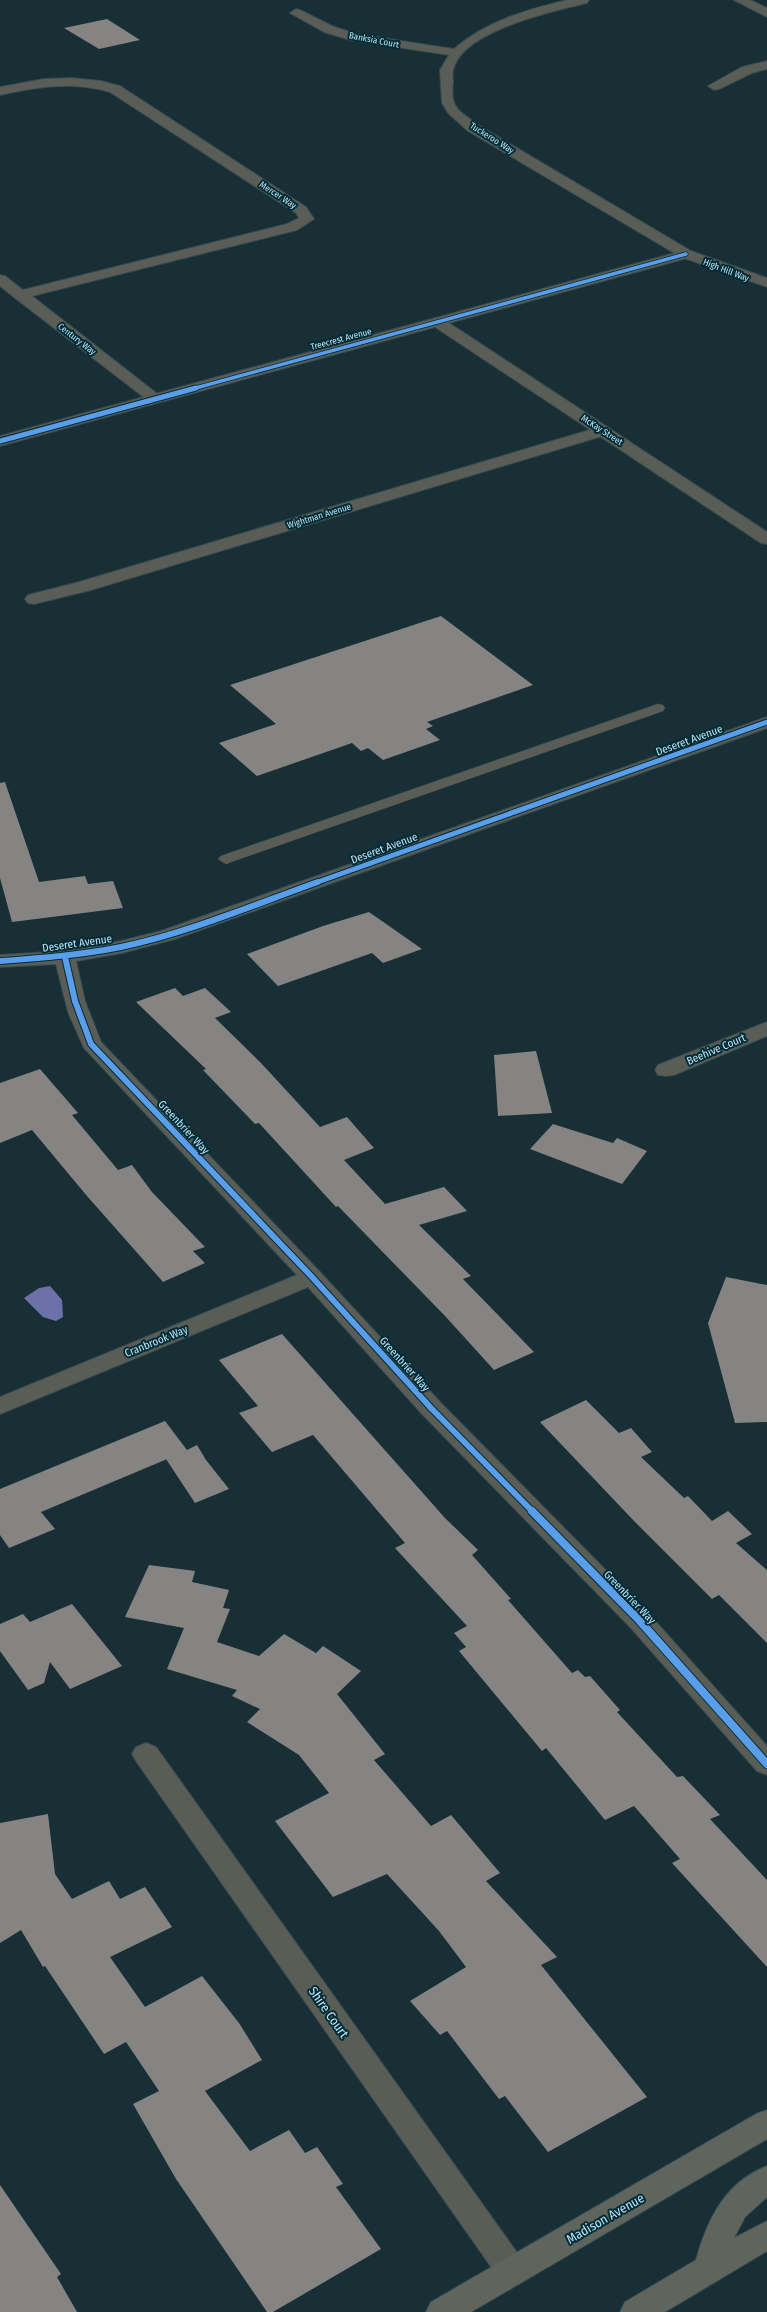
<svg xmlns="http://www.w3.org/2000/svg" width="767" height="2312" font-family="'Fira Sans Condensed',sans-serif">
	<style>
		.water { fill: #6d71aa }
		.building { fill: #868483 }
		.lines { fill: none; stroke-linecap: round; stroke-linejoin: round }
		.service-casing { stroke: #344a50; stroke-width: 1 }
		.minor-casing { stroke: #344a50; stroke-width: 2 }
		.tertiary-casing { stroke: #344a50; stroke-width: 2 }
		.primary-casing { stroke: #344a50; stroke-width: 2 }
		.service { fill: #5a5d56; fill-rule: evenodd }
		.minor { fill: #5a5d56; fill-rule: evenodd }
		.tertiary { fill: #5a5d56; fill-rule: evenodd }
		.primary { fill: #5f655d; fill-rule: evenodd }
		.cycleway-far3-casing { stroke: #002c38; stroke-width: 5 }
		.cycleway-far2-casing { stroke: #002c38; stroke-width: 7 }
		.cycleway-far1-casing { stroke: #002c38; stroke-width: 8 }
		.cycleway-casing { stroke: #002c38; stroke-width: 10 }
		.cycleway-far3 { stroke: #5a9eea; stroke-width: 3.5 }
		.cycleway-far2 { stroke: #5a9eea; stroke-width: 5 }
		.cycleway-far1 { stroke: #5a9eea; stroke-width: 6 }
		.cycleway { stroke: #5a9eea; stroke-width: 8 }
		.labels { text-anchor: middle; stroke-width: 4; stroke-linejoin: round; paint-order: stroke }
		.far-street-label { font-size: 9px; fill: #bfe3f0; stroke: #002c38 }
		.street-label { font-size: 11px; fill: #bfe3f0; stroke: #002c38 }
		.near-street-label { font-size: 13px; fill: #bfe3f0; stroke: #002c38 }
	</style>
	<rect width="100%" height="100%" fill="#172f35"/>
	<polygon class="water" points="50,1286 62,1300 63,1317 56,1321 43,1317 24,1298 39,1288"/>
	<g class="building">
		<polygon points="107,19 140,40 99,49 64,28"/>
		<polygon points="441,616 533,685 427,722 433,726 426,729 440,740 383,760 368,748 361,751 352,743 257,776 219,743 276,724 230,685"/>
		<polygon points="5,782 39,882 85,876 88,884 113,881 123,908 12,922 0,878 0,783"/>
		<polygon points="369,912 422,949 383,963 372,953 278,986 247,954 323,926"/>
		<polygon points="175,988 183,996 205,988 231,1012 215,1018 261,1063 320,1127 347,1117 374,1148 344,1160 385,1204 444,1187 467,1211 419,1225 471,1276 463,1279 534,1352 494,1370 446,1317 338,1206 336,1207 259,1123 255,1124 203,1070 206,1069 136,1002"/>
		<polygon points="536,1051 552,1113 498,1116 494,1055"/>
		<polygon points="40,1069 78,1113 72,1115 118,1170 132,1165 152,1192 205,1247 193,1251 205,1263 163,1282 87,1196 32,1130 0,1143 0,1083"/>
		<polygon points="553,1124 613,1143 617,1138 647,1151 622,1184 530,1149"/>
		<polygon points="726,1277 767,1285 767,1422 735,1423 708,1323"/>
		<polygon points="282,1334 445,1518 478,1550 472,1555 511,1599 508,1600 572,1673 578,1670 585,1677 590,1676 620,1710 617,1712 677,1777 683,1776 720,1815 710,1819 767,1880 767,1967 672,1863 680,1859 634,1806 605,1820 546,1748 542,1751 459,1651 466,1647 454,1633 467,1626 395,1548 405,1543 313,1435 272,1452 239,1413 258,1406 219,1360"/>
		<polygon points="586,1400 619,1433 631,1428 652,1452 641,1457 684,1498 688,1496 712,1521 728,1511 752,1534 736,1543 767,1570 767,1643 719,1595 712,1599 635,1522 540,1422"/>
		<polygon points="165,1421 187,1450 197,1445 206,1460 229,1489 195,1503 166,1459 172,1457 41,1512 55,1529 9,1548 0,1535 0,1489"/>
		<polygon points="149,1565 195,1571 192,1582 229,1590 223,1608 230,1609 217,1642 259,1656 284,1634 316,1653 323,1646 361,1671 337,1694 385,1754 374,1760 431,1826 451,1815 500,1873 486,1881 557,1957 541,1965 647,2097 548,2152 505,2096 499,2099 447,2031 440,2035 410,2001 466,1967 439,1931 387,1874 333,1897 275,1821 329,1793 299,1755 247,1722 260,1709 232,1696 237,1690 167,1669 184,1628 125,1617"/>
		<polygon points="72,1604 122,1666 70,1689 50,1662 44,1683 28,1690 0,1651 0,1624 23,1614 30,1622"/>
		<polygon points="48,1814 55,1874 72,1899 109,1881 120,1899 145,1887 172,1927 110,1957 145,2007 202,1976 239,2023 262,2060 205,2091 250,2151 289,2130 305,2153 317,2147 343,2184 336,2187 381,2249 273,2312 267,2312 176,2179 133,2104 159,2091 126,2042 104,2054 45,1966 43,1967 21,1930 0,1943 0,1823"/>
		<polygon points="0,2185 61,2274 57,2277 77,2312 0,2312"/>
	</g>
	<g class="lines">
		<g class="service-casing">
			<polygon id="service" points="658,704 663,705 665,708 663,711 231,862 226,864 218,859 221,856"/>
		</g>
		<g class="minor-casing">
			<g id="minor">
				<path d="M567,0H589L587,3C554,11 460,31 453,71C452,75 453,79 453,83C452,90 452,98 455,105C459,113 471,119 478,125L691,251L767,278V287L681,257L468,131L448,113L442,103L440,70L449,55L350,40L324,32L290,13L296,9L300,10L332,26L356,34L454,49C486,21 526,10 567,0Z"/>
				<polygon points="734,0 750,0 767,8 767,17"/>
				<polygon points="767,61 767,69 752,73 719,89 714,90 708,86 742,67"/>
				<path d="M72,78L101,81L120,86L306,207L314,219L297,230L32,296L160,396L163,399L160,402H150L15,298L0,286V275L5,276L23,290L287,224L299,218L296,213L110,92C73,81 37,87 0,95V87L44,79Z"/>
				<polygon points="603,426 609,428 611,431 609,434 91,590 34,604 28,603 25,599 28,595 79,582"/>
				<polygon points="767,717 767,728 175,939 122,953 76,961 85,1001 101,1042 320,1272 440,1402 648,1613 767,1746 767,1775 757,1771 630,1627 422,1414 308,1287 0,1414 0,1397 297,1275 84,1048 68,1012 56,964 0,967 0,955 65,951 121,941 161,931"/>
				<polygon points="767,1022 767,1036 674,1075 666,1076 658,1075 655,1070 658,1065"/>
				<polygon points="146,1743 156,1747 523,2261 528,2271 523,2281 512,2285 501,2281 136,1761 132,1754 136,1747"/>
			</g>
		</g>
		<g class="tertiary-casing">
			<polygon id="tertiary" points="686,250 691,251 693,254 691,257 449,323 767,532 767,544 761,543 435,327 0,446 0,436"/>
		</g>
		<g class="primary-casing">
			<g id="primary">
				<polygon points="767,2110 767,2139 471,2312 426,2312 431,2302 756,2114"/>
				<path d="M767,2166V2197L745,2217L734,2238L767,2221V2251L665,2312H620L625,2302L696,2260C707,2220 725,2182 767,2166Z"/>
			</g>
		</g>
		<use href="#service" class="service"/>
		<use href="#minor" class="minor"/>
		<use href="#tertiary" class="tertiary"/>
		<use href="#primary" class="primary"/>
		<g class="cycleway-far3-casing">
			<polyline id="cycleway-far3" points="192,389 686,254"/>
		</g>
		<g class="cycleway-far2-casing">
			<g id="cycleway-far2">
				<polyline points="0,441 196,388"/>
				<polyline points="315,883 767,722"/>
			</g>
		</g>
		<g class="cycleway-far1-casing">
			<g id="cycleway-far1">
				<polyline points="65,957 75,1001 91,1044 312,1277 431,1408 533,1512"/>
				<path d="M0,961C41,958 81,955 121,947C188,933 253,905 318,882"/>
			</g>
		</g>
		<g class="cycleway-casing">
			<polyline id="cycleway" points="532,1511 639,1620 767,1764"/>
		</g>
		<use href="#cycleway-far3" class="cycleway-far3"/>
		<use href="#cycleway-far2" class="cycleway-far2"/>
		<use href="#cycleway-far1" class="cycleway-far1"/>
		<use href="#cycleway" class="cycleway"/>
	</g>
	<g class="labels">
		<g class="far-street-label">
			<text transform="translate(374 40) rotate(11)" y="3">Banksia Court</text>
			<text transform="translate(492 138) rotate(32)" y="3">Tuckeroo Way</text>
			<text transform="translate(278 195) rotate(33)" y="3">Mercer Way</text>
			<text transform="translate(726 270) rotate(21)" y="3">High Hill Way</text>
			<text transform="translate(77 339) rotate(38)" y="3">Century Way</text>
			<text transform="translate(341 339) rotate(-15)" y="3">Treecrest Avenue</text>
			<text transform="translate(602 430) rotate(33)" y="3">McKay Street</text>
			<text transform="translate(319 516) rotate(-17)" y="3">Wightman Avenue</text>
		</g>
		<g class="street-label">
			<text transform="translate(689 740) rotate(-20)" y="4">Deseret Avenue</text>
			<text transform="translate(384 848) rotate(-20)" y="4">Deseret Avenue</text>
			<text transform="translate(77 943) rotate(-8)" y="4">Deseret Avenue</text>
			<text transform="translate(716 1049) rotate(-23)" y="4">Beehive Court</text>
			<text transform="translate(184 1127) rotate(47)" y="4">Greenbrier Way</text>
			<text transform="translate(156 1341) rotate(-22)" y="4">Cranbrook Way</text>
			<text transform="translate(405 1364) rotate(48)" y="4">Greenbrier Way</text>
			<text transform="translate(630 1597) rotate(46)" y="4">Greenbrier Way</text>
		</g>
		<g class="near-street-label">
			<text transform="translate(329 2012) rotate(55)" y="5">Shire Court</text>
			<text transform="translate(605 2218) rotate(-30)" y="5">Madison Avenue</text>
		</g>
	</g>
</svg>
